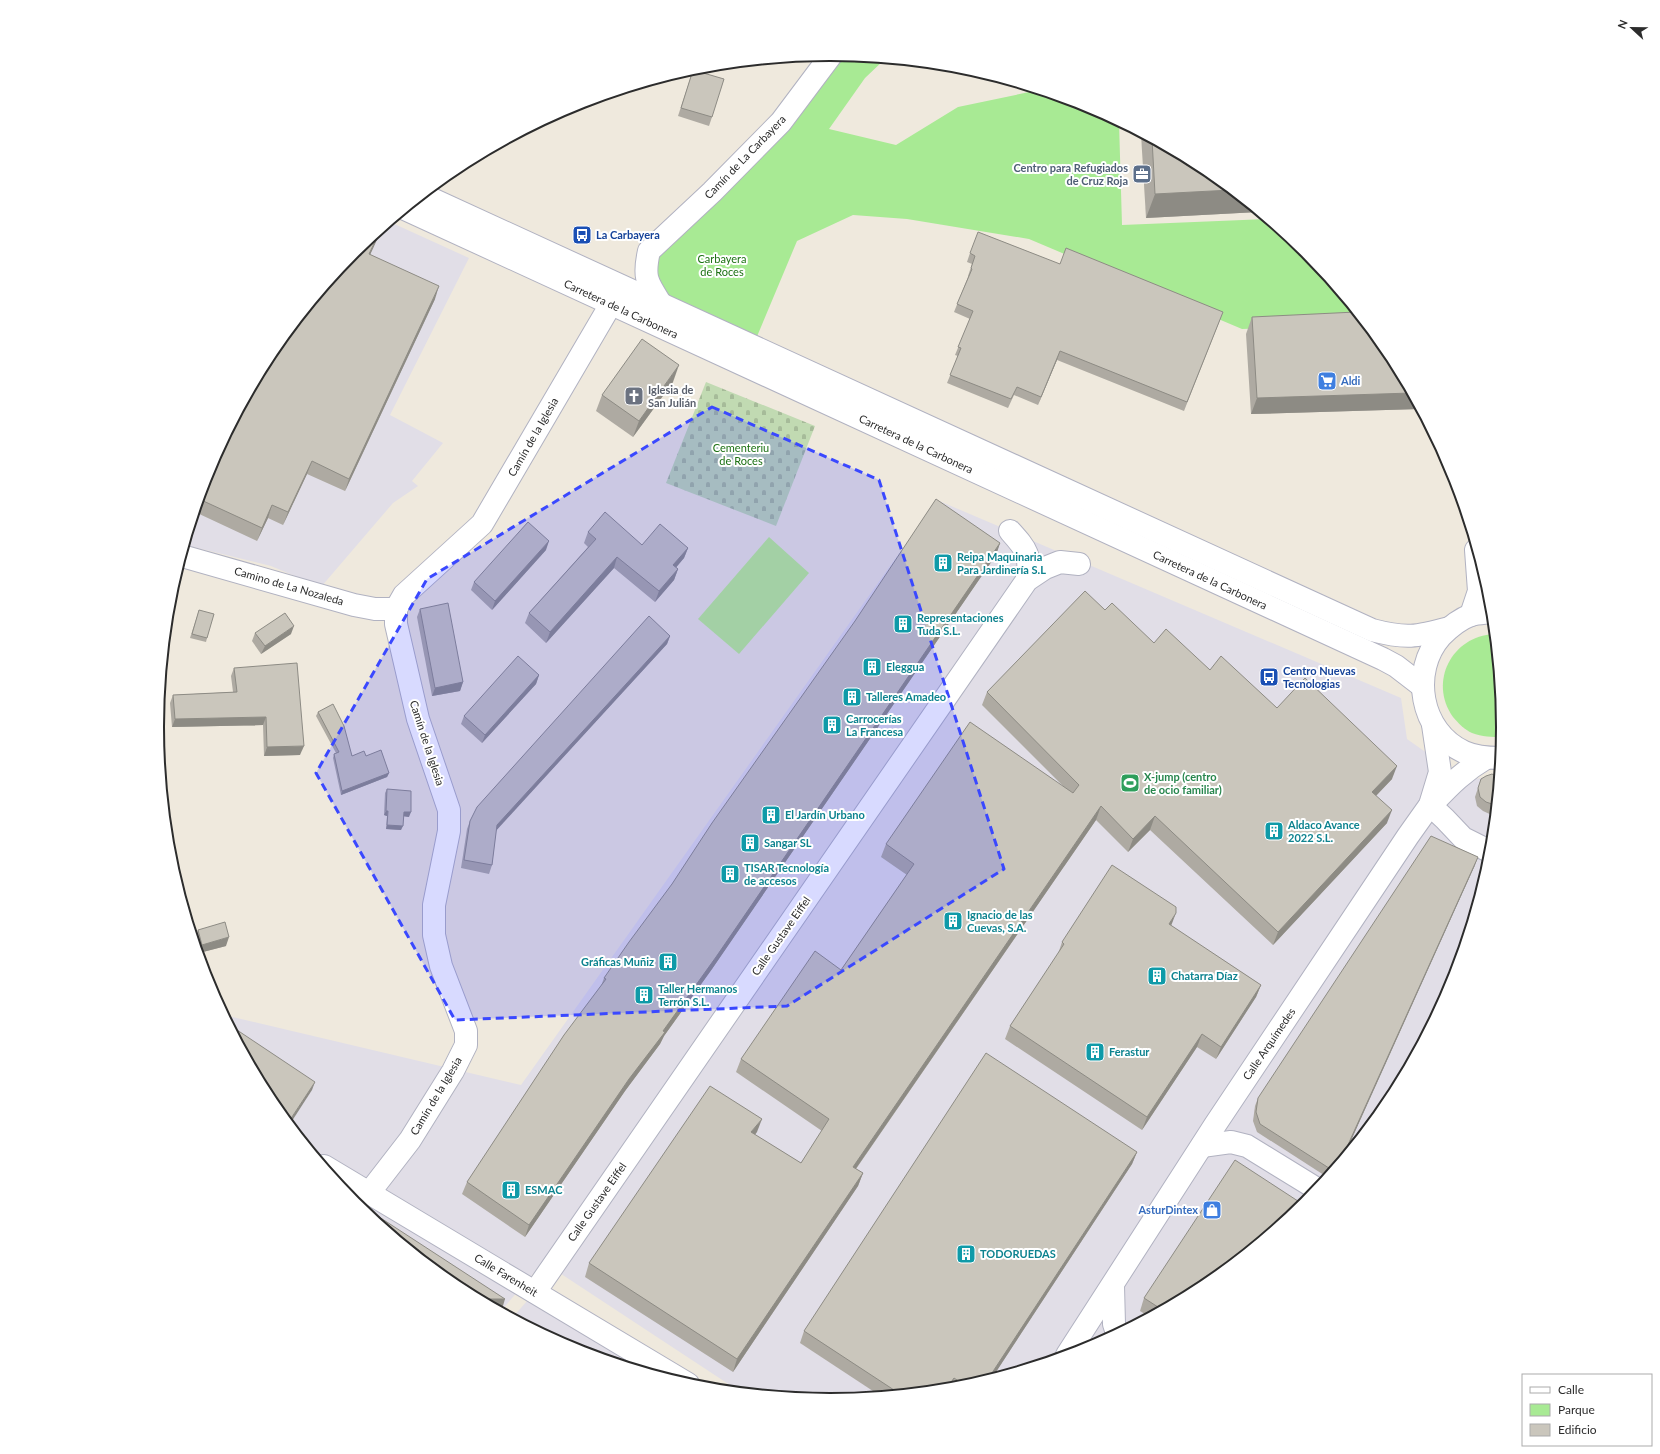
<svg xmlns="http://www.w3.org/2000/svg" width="1660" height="1454" font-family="Lato,sans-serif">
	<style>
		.industrial { fill: #e1dee7 }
		.green { fill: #a8ea94 }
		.cemetery { fill: url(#cemetery-stones) }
		.pitch { fill: #bdf38f }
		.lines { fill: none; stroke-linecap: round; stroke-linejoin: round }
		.street-casing { stroke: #b1b2c1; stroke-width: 24 }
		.secondary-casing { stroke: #b1b2c1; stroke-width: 24 }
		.street { stroke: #fff; stroke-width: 22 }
		.secondary { stroke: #fff; stroke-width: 22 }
		.wall { fill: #aeaaa2 }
		.shaded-wall { fill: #8d8b84 }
		.building { fill: #cac6bc; stroke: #8d8b84 }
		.marked { fill: #3a48ff; fill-opacity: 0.2; stroke: #3a48ff; stroke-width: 3; stroke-dasharray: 8 5; stroke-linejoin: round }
		.labels { text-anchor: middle; stroke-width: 4; stroke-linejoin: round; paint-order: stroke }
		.street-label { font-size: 11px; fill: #2c2c2c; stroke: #fff }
		.service-label { font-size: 11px; font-weight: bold; fill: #4e5e75; stroke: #fff; text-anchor: end }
		.transit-label { font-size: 11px; font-weight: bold; fill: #164399; stroke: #fff; text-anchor: start }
		.park-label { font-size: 11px; fill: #1c7113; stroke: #fff }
		.shop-label { font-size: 11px; font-weight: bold; fill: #366cbe; stroke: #fff; text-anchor: start }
		.worship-label { font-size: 11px; font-weight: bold; fill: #5b616d; stroke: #fff; text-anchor: start }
		.culture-label { font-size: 11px; font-weight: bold; fill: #0d838f; stroke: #fff; text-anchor: start }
		.leisure-label { font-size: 11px; font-weight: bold; fill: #27864d; stroke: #fff; text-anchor: start }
		.rim { fill: none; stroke: #2c2c2c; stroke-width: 2 }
	</style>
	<defs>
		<pattern id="cemetery-stones" width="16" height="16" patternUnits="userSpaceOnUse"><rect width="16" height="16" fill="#c1dab2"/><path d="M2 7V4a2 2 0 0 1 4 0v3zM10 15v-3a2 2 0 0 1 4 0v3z" fill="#a6bb99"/></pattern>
	</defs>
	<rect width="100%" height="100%" fill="#efe9dd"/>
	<g class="industrial">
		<polygon points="390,222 469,258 390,415 443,443 412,481 418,486 393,503 321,587 271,566 185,545 208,469 354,251"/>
		<polygon points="937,500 1401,698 1407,739 1451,770 1475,779 1498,775 1490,859 1452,985 1389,1101 1306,1203 1204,1287 1087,1349 961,1387 830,1400 739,1391 543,1262 501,1311 456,1286 354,1203 270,1101 224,1015 521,1085"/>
		<polygon points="535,1292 662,1376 572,1349 513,1317"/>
	</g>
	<g class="green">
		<polygon points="832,54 885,59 865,78 829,129 896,145 958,107 1039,90 1088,105 1119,122 1122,225 1267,219 1306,251 1367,325 1242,329 1029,239 907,219 853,215 797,241 753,346 661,304 646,264"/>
		<path d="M1494,634L1503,727L1502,737C1492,737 1482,737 1472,733C1465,730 1458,723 1453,717C1428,682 1452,636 1494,634Z"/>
	</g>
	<polygon class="cemetery" points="706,382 815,426 776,526 666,483"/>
	<polygon class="pitch" points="769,537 809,573 739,654 698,619"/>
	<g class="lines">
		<g class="street-casing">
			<g id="street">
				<path d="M661,304C647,282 643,278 649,251L712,192L781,122L832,54"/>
				<path d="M1010,531C1027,550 1031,554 1027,580"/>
				<polyline points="182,556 354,605 375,609 396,609"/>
				<polyline points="1471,615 1479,591 1476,550"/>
				<path d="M1434,802C1451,784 1464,771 1486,758"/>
				<polyline points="1430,805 1445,819 1463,838 1491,852"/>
				<polyline points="1202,1146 1231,1142 1247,1146 1317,1189"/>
				<polyline points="324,1166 688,1384"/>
				<polyline points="369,1193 410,1140 453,1071 466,1045 466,1031 441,966 434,935 434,905 449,831 449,810 418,719 396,624 396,609 404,595 482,524 611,304"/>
				<polyline points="1113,1286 1114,1324 1117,1333"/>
				<polyline points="535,1292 1027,580 1045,568 1060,562 1079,564"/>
				<polyline points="1067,1355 1215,1125 1408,836 1430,805 1440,772 1433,725"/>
			</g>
		</g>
		<g class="secondary-casing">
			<g id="secondary">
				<path d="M423,195L1372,630C1406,639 1416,637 1449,628"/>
				<polyline points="405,209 1383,659 1396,666 1422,686"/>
				<path d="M1492,612C1485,613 1477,613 1471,615C1460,619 1449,628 1441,636C1410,671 1420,732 1464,752C1475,757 1488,758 1500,758"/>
			</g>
		</g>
		<use href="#street" class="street"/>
		<use href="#secondary" class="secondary"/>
	</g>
	<g class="wall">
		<polygon points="693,70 712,117 709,126 678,116"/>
		<polygon points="1141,134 1204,168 1258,212 1146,218"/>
		<polygon points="382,228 370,254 435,299 345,491 307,474 283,525 268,518 257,541 195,512 208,469 354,251"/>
		<polygon points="970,253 1060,264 1220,320 1184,411 1057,360 1038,405 1014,395 1008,408 947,383 958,356 955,355 970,319 954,312 968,277 968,276 972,264 967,262"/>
		<polygon points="1252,317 1390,353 1419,409 1251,414 1246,334"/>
		<polygon points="673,382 633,437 596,411 602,395"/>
		<polygon points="588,532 642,545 688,548 684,558 676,567 678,569 674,580 655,602 614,568 546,643 525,623 529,613 588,547 584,543"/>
		<polygon points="1000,543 996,555 712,969 664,1036 660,1044 625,1091 525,1237 462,1194 467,1182 601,986 604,978"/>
		<polygon points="546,550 492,610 471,590 474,582"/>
		<polygon points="420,609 463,682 460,691 432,696 417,617"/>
		<polygon points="199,610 207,638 206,642 190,638"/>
		<polygon points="1105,610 1154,643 1210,670 1277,708 1392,779 1376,796 1387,823 1273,945 1150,830 1128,852 1096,820 856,1169 863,1173 858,1186 733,1372 585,1277 589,1263 757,1132 755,1135 801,1163 822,1131 736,1072 741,1059 841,970 907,875 881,857 886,844 1064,787 982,705 987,692"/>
		<polygon points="255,633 291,634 261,654 252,641"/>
		<polygon points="670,636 667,644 496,830 492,865 489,874 461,868 467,829 470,821"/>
		<polygon points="234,668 300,755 264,756 263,725 172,727 170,703 173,695 233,692 231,676"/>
		<polygon points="539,675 536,684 482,743 461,724 464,716"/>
		<polygon points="318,712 352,756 366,756 389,773 387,777 341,795 333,758 334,754 336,753 316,716"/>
		<polygon points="1498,777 1494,816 1483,811 1477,806 1475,797 1481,779"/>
		<polygon points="387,789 409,817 403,816 401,830 386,829 387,816 384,815 385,793"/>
		<polygon points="1475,865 1344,1156 1327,1177 1257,1132 1253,1121 1255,1106 1258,1098"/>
		<polygon points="1171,926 1261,985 1256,997 1216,1059 1197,1047 1142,1130 1005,1039 1010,1026 1058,954 1062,942"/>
		<polygon points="198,930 226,946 199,953 195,938"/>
		<polygon points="1137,1152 1132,1164 992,1378 961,1387 879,1395 800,1343 804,1331"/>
		<polygon points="1204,1287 1148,1316 1140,1311 1144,1298"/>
	</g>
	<g class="shaded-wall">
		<polygon points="1231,190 1258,212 1146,218 1155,194"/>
		<polygon points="382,228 381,231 365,266 369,254 381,229"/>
		<polygon points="439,286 435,299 345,491 349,479"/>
		<polygon points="1060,351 1057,360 1038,405 1041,397"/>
		<polygon points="679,365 673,382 633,437 639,421"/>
		<polygon points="1411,393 1419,409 1251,414 1257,398"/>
		<polygon points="312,461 307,474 283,525 288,512"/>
		<polygon points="272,505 268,518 257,541 262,528"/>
		<polygon points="549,541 546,550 492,610 495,601"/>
		<polygon points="1000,543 996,555 712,969 664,1036 660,1044 625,1091 525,1237 529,1225 629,1079 663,1031"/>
		<polygon points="688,548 684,558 669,576 673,565"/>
		<polygon points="617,557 614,568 546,643 550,632"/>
		<polygon points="678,569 674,580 655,602 659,591"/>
		<polygon points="294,626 291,634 261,654 265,646"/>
		<polygon points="670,636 667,644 494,833 497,825"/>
		<polygon points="539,675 536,684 482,743 485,735"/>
		<polygon points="463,682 460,691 432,696 435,688"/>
		<polygon points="266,717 263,725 172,727 175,719"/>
		<polygon points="304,746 300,755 264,756 267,747"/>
		<polygon points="1397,766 1392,779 1367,805 1372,792"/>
		<polygon points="389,773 387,777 341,795 342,791"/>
		<polygon points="1101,806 1096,820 848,1180 853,1167"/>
		<polygon points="1392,810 1387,823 1273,945 1278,932"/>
		<polygon points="386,811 388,811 387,816 384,815"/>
		<polygon points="404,812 411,812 409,817 402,816"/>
		<polygon points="1155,816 1150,830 1128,852 1133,839"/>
		<polygon points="387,825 403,826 401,830 386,829"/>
		<polygon points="1478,857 1475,865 1344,1156 1342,1158"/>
		<polygon points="1176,913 1171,926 1164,937 1169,924"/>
		<polygon points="229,937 226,946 199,953 202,945"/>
		<polygon points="1261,985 1256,997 1216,1059 1221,1047"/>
		<polygon points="1202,1034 1197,1047 1142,1130 1147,1117"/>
		<polygon points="315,1082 312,1090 290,1124 288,1123"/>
		<polygon points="762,1119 757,1132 746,1145 751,1132"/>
		<polygon points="1137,1152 1132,1164 992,1378 988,1379"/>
		<polygon points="863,1173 858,1186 733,1372 737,1359"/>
		<polygon points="479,1299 505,1299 502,1309 498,1309"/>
		<polygon points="954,1378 950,1388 947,1388"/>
	</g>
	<g class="building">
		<polygon points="693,70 724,79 712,117 681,108"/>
		<polygon points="1152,139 1204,168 1231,190 1155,194"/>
		<polygon points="381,229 369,254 439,286 349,479 312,461 288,512 272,505 262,528 199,499 208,469 271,353 354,251"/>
		<polygon points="978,232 1060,264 1066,248 1223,312 1187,402 1060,351 1041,397 1017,387 1011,399 950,375 961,348 958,347 973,311 957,304 972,269 971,268 975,256 970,253"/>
		<polygon points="1356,312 1390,353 1411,393 1257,398 1252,317"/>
		<polygon points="642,339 679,365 639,421 602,395"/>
		<polygon points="936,499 1000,543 716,957 663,1031 665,1032 629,1079 529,1225 467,1182 564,1035 606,979 604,978 629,942 672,884 712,823 855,621"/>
		<polygon points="605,512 642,545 660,524 688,548 673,565 678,569 659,591 617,557 550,632 529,613 596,539 588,532"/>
		<polygon points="528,522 549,541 495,601 474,582"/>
		<polygon points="1085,591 1105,610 1112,603 1154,643 1166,629 1210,670 1221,656 1277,708 1305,678 1397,766 1372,792 1392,810 1278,932 1155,816 1133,839 1101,806 853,1167 863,1173 737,1359 589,1263 710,1086 762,1119 751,1132 801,1163 829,1119 741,1059 815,951 841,970 914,864 886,844 970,722 1073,793 1079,785 987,692"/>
		<polygon points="448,603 463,682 435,688 420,609"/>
		<polygon points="199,610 214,614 207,638 192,634"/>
		<polygon points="285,613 294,626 265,646 255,633"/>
		<polygon points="649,616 670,636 497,825 492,865 464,860 470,821 477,807"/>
		<polygon points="518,656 539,675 485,735 464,716"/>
		<polygon points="297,663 304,746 267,747 266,717 175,719 173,695 237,692 234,668"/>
		<polygon points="333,704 344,726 352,756 364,751 366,756 381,750 389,773 342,791 334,754 339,752 318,712"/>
		<polygon points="1492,774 1498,777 1495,805 1486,802 1480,797 1478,788 1481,779 1486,776"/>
		<polygon points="387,789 411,791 411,812 404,812 403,826 387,825 388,811 386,811"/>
		<polygon points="1431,836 1478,857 1342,1158 1332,1170 1260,1124 1256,1112 1258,1098"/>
		<polygon points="1112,865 1176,907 1176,913 1169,924 1261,985 1221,1047 1202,1034 1147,1117 1010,1026 1064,944 1062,942"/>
		<polygon points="225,922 229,937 202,945 198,930"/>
		<polygon points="231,1026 315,1082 288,1123 270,1101"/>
		<polygon points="986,1053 1137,1152 988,1379 966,1386 954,1378 947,1388 892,1394 894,1390 804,1331"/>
		<polygon points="1235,1160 1304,1205 1204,1287 1161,1309 1144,1298"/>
		<polygon points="350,1198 505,1299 479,1299 456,1286 354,1203"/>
	</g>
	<path class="marked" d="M712,407L879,480L1004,869L787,1006L455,1020L316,773L427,579Z"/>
	<defs>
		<g id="office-square" transform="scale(1)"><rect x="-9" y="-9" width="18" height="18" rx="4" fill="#5c6f8a" stroke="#fff"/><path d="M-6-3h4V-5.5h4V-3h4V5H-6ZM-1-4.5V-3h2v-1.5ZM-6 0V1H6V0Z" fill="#fff"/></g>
		<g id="bus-square" transform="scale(1)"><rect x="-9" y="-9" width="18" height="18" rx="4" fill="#1a4fb4" stroke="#fff"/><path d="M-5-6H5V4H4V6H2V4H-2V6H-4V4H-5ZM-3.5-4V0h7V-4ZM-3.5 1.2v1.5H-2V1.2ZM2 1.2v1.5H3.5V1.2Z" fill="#fff"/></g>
		<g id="supermarket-square" transform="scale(1)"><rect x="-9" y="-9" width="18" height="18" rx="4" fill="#3f7fe0" stroke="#fff"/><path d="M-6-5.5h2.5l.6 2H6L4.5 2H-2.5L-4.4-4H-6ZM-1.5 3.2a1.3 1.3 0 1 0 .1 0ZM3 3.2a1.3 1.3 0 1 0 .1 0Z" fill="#fff"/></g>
		<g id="church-square" transform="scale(1)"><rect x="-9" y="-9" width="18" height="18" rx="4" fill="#6b7280" stroke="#fff"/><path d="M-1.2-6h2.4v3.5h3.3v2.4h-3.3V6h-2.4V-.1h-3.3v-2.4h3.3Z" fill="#fff"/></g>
		<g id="building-square" transform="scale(1)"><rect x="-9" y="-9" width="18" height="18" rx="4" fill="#0f9aa8" stroke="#fff"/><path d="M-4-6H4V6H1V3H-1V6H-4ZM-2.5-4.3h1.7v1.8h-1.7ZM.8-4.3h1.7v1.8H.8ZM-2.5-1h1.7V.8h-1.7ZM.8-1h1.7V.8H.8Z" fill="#fff"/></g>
		<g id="stadium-square" transform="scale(1)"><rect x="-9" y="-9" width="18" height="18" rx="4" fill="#2e9e5b" stroke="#fff"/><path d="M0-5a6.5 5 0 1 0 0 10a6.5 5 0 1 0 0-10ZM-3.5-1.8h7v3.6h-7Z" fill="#fff"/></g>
		<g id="shop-square" transform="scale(1)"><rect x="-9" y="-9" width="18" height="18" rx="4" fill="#3f7fe0" stroke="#fff"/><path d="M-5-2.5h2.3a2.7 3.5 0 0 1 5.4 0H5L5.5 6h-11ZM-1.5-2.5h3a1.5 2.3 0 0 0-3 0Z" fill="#fff"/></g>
	</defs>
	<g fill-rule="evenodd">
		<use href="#office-square" x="1142" y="174"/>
		<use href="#bus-square" x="582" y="235"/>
		<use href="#supermarket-square" x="1327" y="381"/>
		<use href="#church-square" x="634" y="396"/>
		<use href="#building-square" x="943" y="563"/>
		<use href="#building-square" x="903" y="624"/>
		<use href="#building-square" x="872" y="667"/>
		<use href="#bus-square" x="1269" y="677"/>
		<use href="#building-square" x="852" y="697"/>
		<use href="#building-square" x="832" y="725"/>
		<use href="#stadium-square" x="1130" y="783"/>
		<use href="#building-square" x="771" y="815"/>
		<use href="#building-square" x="1274" y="831"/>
		<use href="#building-square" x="750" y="843"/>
		<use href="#building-square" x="730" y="874"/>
		<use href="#building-square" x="953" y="921"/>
		<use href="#building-square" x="668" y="962"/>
		<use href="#building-square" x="1157" y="976"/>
		<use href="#building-square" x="644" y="995"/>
		<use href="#building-square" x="1095" y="1052"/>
		<use href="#building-square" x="511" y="1190"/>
		<use href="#shop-square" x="1212" y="1210"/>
		<use href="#building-square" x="966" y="1254"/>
	</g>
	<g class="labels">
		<g class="street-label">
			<text transform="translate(745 157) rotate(-46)" y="4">Camín de La Carbayera</text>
			<text transform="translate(621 309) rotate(25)" y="4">Carretera de la Carbonera</text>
			<text transform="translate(533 437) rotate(-60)" y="4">Camín de la Iglesia</text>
			<text transform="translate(916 444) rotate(25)" y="4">Carretera de la Carbonera</text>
			<text transform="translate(1210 580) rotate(25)" y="4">Carretera de la Carbonera</text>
			<text transform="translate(289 586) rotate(16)" y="4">Camino de La Nozaleda</text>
			<text transform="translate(427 743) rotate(72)" y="4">Camín de la Iglesia</text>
			<text transform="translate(781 936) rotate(-55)" y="4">Calle Gustave Eiffel</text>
			<text transform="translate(1269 1044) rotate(-56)" y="4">Calle Arquímedes</text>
			<text transform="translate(436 1096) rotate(-59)" y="4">Camín de la Iglesia</text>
			<text transform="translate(597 1202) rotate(-55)" y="4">Calle Gustave Eiffel</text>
			<text transform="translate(506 1275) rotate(31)" y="4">Calle Farenheit</text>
		</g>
		<g class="service-label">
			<text x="1128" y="172">Centro para Refugiados<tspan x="1128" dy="13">de Cruz Roja</tspan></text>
		</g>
		<g class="transit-label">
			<text x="596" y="239">La Carbayera</text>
			<text x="1283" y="675">Centro Nuevas<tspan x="1283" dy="13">Tecnologias</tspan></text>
		</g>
		<g class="park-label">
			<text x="722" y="263">Carbayera<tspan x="722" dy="13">de Roces</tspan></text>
			<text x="741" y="452">Cementeriu<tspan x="741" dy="13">de Roces</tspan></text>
		</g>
		<g class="shop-label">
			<text x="1341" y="385">Aldi</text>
			<text x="1198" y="1214" text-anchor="end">AsturDintex</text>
		</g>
		<g class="worship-label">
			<text x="648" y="394">Iglesia de<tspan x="648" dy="13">San Julián</tspan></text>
		</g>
		<g class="culture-label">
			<text x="957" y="561">Reipa Maquinaria<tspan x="957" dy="13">Para Jardinería S.L</tspan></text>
			<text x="917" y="622">Representaciones<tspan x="917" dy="13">Tuda S.L.</tspan></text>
			<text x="886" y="671">Eleggua</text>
			<text x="866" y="701">Talleres Amadeo</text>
			<text x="846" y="723">Carrocerías<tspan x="846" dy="13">La Francesa</tspan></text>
			<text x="785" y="819">El Jardín Urbano</text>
			<text x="1288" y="829">Aldaco Avance<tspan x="1288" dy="13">2022 S.L.</tspan></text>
			<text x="764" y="847">Sangar SL</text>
			<text x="744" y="872">TISAR Tecnología<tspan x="744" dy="13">de accesos</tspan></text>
			<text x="967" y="919">Ignacio de las<tspan x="967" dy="13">Cuevas, S.A.</tspan></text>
			<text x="654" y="966" text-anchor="end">Gráficas Muñiz</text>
			<text x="1171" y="980">Chatarra Díaz</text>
			<text x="658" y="993">Taller Hermanos<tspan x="658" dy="13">Terrón S.L.</tspan></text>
			<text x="1109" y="1056">Ferastur</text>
			<text x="525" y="1194">ESMAC</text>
			<text x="980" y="1258">TODORUEDAS</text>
		</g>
		<g class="leisure-label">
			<text x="1144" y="781">X-jump (centro<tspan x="1144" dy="13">de ocio familiar)</tspan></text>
		</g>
	</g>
	<path d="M0 0H1660V1454H0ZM164 727a666 666 0 1 1 1332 0a666 666 0 1 1-1332 0Z" fill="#fff" fill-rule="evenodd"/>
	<path class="rim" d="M164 727a666 666 0 1 1 1332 0a666 666 0 1 1-1332 0Z"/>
	<rect x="1522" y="1374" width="130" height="72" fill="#ffffff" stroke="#ababab"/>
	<rect x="1530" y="1387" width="20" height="6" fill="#ffffff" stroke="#ababab"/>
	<text x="1558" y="1394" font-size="12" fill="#2c2c2c">Calle</text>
	<rect x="1530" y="1404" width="20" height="12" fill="#a8ea94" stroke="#ababab"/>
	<text x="1558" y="1414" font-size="12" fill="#2c2c2c">Parque</text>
	<rect x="1530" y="1424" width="20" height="12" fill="#cac6bc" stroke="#ababab"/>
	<text x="1558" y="1434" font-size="12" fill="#2c2c2c">Edificio</text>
	<g transform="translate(1632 28) rotate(292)" stroke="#ffffff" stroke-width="3" paint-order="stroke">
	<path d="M0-3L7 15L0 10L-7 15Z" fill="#2c2c2c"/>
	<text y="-6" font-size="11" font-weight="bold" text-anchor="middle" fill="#2c2c2c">N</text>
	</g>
</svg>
